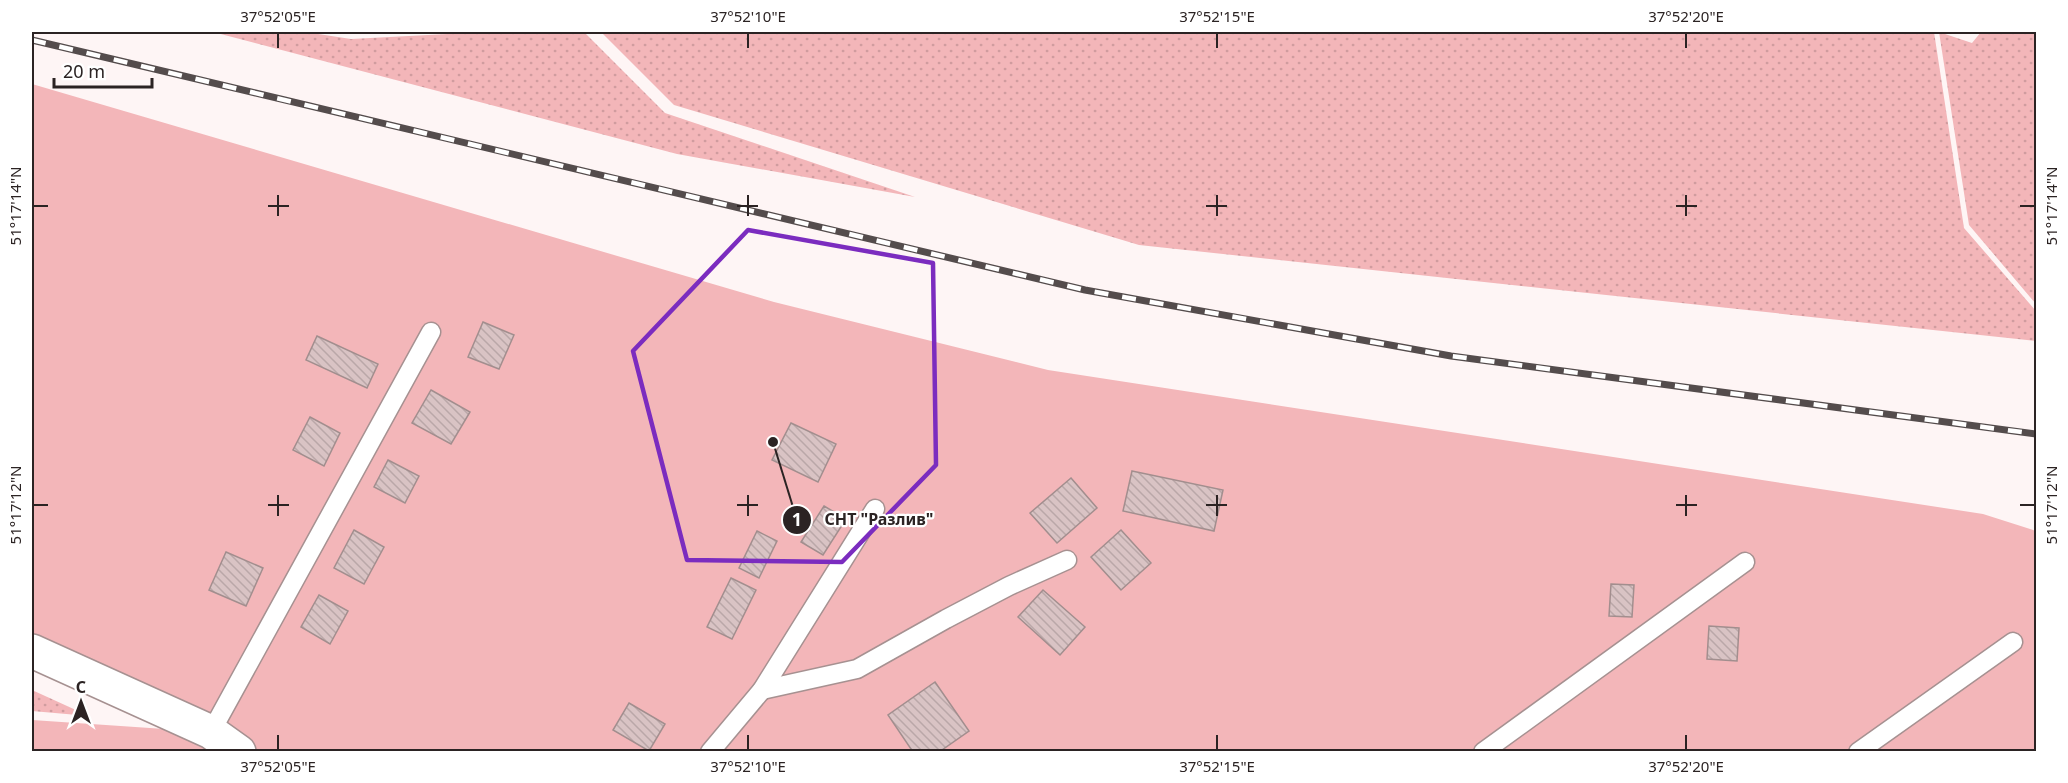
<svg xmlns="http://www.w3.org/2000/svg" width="2068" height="783" font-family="'Noto Sans',sans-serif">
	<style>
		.grass { fill: url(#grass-dots) }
		.garden { fill: #f3b6b9 }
		.building { fill: url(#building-back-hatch); stroke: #a28e8e; stroke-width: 1.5 }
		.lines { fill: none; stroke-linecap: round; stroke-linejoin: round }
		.lane-casing { stroke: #a69191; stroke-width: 21 }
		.street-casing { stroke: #a69191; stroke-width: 36 }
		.lane { stroke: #fff; stroke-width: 18 }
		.street { stroke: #fff; stroke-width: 33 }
		.rail-casing { stroke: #544c4c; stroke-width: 7 }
		.rail { stroke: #fff; stroke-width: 4.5; stroke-dasharray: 14; stroke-linecap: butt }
		.marked { fill: none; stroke: #7b2cbf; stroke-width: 4.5; stroke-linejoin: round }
		.ticks { fill: none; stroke: #2b2323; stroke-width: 2 }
		.leader { fill: none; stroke: #2b2323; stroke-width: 2 }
		.callout-dot { fill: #2b2323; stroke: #fff; stroke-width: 2 }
		.mark-label { font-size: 18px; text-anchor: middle; font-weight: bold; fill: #fff }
		.callout-label { font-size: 16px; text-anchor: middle; font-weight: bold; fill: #2b2323; stroke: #fff; stroke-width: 4.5; stroke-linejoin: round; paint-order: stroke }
		.neatline { fill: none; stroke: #2b2323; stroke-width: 2 }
		.ticks-label { font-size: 15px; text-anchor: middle; fill: #2b2323 }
	</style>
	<defs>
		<pattern id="grass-dots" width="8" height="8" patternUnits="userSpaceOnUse" patternTransform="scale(1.5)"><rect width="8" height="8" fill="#f3b6b9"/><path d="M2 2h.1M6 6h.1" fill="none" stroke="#d09c9f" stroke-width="1.8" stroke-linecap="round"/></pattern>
		<pattern id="building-back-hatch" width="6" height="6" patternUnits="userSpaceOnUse" patternTransform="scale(1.5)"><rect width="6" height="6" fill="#d9c3c4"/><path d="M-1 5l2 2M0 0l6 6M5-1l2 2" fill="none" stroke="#baa7a8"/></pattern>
	</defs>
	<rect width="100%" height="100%" fill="#fef5f5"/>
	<g class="grass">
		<polygon points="213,32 305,32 351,39 486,32 584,32 665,113 915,197 677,154"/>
		<polygon points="601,32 1934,32 1964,228 2036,311 2036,341 1139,245 674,105"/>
		<polygon points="1939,32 1972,43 1981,32 2036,32 2036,304 1969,225"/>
		<polygon points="32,690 89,716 32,711"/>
	</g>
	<polygon class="garden" points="32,84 774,302 1048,370 1983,514 2036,531 2036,751 32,751 32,720 209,732 32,651"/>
	<g class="building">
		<polygon points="483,322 514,335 499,369 468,357"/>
		<polygon points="317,336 378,364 367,388 306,360"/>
		<polygon points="431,390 470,412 451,444 412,423"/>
		<polygon points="310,417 340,433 324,466 293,450"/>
		<polygon points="791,423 836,444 818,482 772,460"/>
		<polygon points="388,460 419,476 405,503 374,487"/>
		<polygon points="1132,471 1223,490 1214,531 1123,511"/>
		<polygon points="1071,478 1097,508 1057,543 1030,513"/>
		<polygon points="824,506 846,519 823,555 801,542"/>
		<polygon points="354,530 384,547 364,584 334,568"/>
		<polygon points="1121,530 1151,563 1121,590 1091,557"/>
		<polygon points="757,531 777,541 759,578 739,568"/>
		<polygon points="226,552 263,568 246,606 209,590"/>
		<polygon points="731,578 756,590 732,639 707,627"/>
		<polygon points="1611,584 1634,585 1632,617 1609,616"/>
		<polygon points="1043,590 1085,627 1060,655 1018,617"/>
		<polygon points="319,595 348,611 330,644 301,627"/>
		<polygon points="1709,626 1739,628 1737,661 1707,659"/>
		<polygon points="935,682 969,731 939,752 913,752 888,715"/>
		<polygon points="629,703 665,724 649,751 613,730"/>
	</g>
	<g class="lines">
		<g class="lane-casing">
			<g id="lane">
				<polyline points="762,690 857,669 946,619 1009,586 1067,560"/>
				<polyline points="211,732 431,332"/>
				<polyline points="710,752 762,690 875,509"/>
				<polyline points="1483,752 1745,562"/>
				<polyline points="1858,752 2013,642"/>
			</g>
		</g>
		<g class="street-casing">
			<polyline id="street" points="32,651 211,732 239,752"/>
		</g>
		<use href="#lane" class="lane"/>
		<use href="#street" class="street"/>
		<g class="rail-casing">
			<polyline id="rail" points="32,40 1085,290 1451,356 2036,434"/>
		</g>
		<use href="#rail" class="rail"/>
	</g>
	<path class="marked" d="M748,230L933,263L936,465L842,562L687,560L633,351Z"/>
	<path class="ticks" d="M278,33V48M748,33V48M1217,33V48M1686,33V48M278,195V216M748,195V216M1217,195V216M1686,195V216M33,206H48M268,206H289M737,206H758M1206,206H1227M1676,206H1697M2020,206H2035M278,495V516M748,495V516M1217,495V516M1686,495V516M33,505H48M268,505H289M737,505H758M1206,505H1227M1676,505H1697M2020,505H2035M278,735V750M748,735V750M1217,735V750M1686,735V750"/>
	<path class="leader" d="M773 442L797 520"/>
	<g class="callout-dot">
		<circle cx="773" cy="442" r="6"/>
		<circle cx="797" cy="520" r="15"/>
	</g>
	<g class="mark-label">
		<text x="797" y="526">1</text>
	</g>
	<g class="callout-label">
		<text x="879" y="525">СНТ "Разлив"</text>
	</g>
	<rect width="2068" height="783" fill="none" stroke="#ffffff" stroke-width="66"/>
	<g transform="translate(81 702)" stroke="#ffffff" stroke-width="4.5" paint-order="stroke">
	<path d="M0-4.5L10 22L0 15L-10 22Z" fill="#2b2323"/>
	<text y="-9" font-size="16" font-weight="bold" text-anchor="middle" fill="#2b2323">С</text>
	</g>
	<path d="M54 78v9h98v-9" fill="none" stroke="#2b2323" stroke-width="3"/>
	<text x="63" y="78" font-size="18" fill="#2b2323" stroke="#ffffff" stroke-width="4.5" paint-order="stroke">20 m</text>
	<rect x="33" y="33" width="2002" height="717" class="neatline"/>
	<g class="ticks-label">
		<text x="278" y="22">37°52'05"E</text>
		<text x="748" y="22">37°52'10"E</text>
		<text x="1217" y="22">37°52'15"E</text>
		<text x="1686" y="22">37°52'20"E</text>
		<text transform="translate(16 206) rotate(-90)" y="5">51°17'14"N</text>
		<text transform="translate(2052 206) rotate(-90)" y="5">51°17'14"N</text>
		<text transform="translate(16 505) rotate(-90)" y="5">51°17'12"N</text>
		<text transform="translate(2052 505) rotate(-90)" y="5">51°17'12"N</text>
		<text x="278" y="772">37°52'05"E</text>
		<text x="748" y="772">37°52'10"E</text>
		<text x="1217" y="772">37°52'15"E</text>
		<text x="1686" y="772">37°52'20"E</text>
	</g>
</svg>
